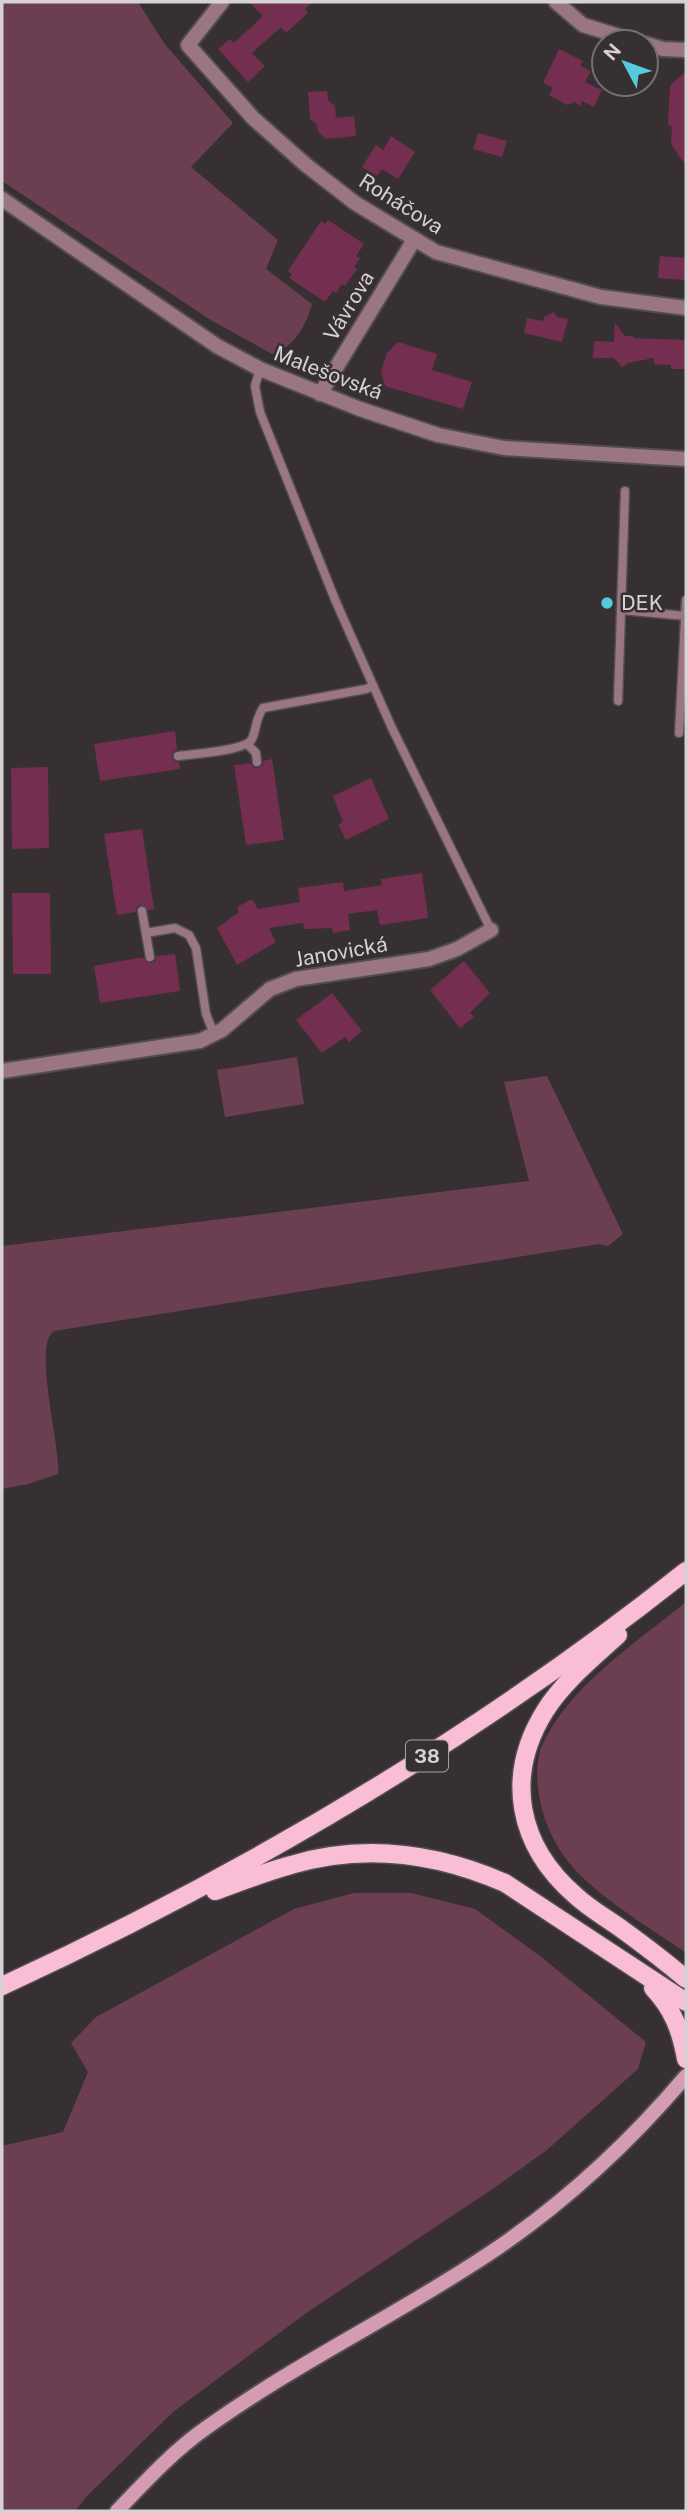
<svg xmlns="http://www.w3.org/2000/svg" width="688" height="2513" font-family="'Public Sans',sans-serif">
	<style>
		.green { fill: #6c3e51 }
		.building { fill: #742e4f }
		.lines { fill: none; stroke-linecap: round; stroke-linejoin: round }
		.service-casing { stroke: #544d4f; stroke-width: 11 }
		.minor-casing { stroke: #544d4f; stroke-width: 18 }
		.tertiary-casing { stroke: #544d4f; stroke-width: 18 }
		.secondary-casing { stroke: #544d4f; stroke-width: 18 }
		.primary-casing { stroke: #544d4f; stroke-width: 21 }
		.service { stroke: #9a7684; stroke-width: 8 }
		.minor { stroke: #9a7684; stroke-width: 14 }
		.tertiary { stroke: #9a7684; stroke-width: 14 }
		.secondary { stroke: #d49cb2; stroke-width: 14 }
		.primary { stroke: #f9bed5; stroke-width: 18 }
		.poi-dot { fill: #54cadd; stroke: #373032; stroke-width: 2.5 }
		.labels { text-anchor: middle; stroke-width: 5; stroke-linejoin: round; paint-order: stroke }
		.shield { fill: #373032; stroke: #a6a1a3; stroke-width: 2 }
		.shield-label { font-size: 19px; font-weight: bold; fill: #d6d1d3 }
		.street-label { font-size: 21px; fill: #d6d1d3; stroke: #373032 }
		.poi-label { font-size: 21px; fill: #d6d1d3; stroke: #373032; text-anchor: start }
	</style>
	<rect width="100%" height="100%" fill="#373032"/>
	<g class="green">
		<path d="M2,2H138L164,43L233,123L191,167L278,240L266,269L312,304C306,325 295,347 272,354L209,319L2,181Z"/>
		<polygon points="297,1057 304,1104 225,1117 217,1070"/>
		<path d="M547,1076L623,1234L608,1246L599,1244L54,1331C32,1345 61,1447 58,1474L28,1484L2,1489V1246L529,1181L504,1082Z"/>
		<path d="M686,1602V1953C656,1932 618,1909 591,1885C566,1864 548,1836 541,1805C537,1789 535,1764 541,1748C566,1688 637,1642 686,1602Z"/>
		<polygon points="354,1893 411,1893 475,1909 540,1956 646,2042 638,2069 547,2150 494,2188 309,2311 173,2412 87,2496 75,2511 2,2511 2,2146 63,2132 88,2072 71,2043 96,2017 294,1909"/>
	</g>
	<g class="building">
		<polygon points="249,2 313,2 305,9 308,13 286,33 281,27 252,53 265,66 248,82 218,49 230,39 234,43 263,16"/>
		<polygon points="559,49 583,61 580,66 591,71 585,82 602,90 594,107 582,101 580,106 575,102 567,105 549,95 553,88 543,83"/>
		<polygon points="686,71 686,166 671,144 672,126 668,125 670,86"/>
		<polygon points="327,91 328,100 335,106 336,118 354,116 356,136 326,139 318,132 317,125 310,119 308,92"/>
		<polygon points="478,133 507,141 502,157 473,149"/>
		<polygon points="391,136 415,152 398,179 382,169 377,176 362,167 376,145 383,150"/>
		<polygon points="328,220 364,244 356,256 360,258 354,267 357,269 345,286 342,284 336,293 333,291 325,302 289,278 292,274 288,271 321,221 325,224"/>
		<polygon points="660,256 686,258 686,280 658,278"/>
		<polygon points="554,312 557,317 568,319 562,342 524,333 527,318 543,321 544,317"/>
		<polygon points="615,323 625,336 633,336 633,338 686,340 686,369 671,369 671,365 654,364 654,358 628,363 622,367 614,358 593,358 594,341 614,342"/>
		<polygon points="398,342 437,354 432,370 472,382 463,409 385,386 381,371 387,353"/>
		<polygon points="175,731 177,749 172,753 172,757 175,762 179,762 180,769 100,781 94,744"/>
		<polygon points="272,759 284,840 246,845 234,765 250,763 254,768 258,768 263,765 263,761"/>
		<polygon points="48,767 49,848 12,849 11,768"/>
		<polygon points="371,778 389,819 346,840 338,825 343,822 333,796"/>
		<polygon points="142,829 154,909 148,910 142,905 137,906 136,912 117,915 104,834"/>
		<polygon points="422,873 428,918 380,925 377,910 348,914 350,930 333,933 332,928 304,929 303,923 269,928 276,942 237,965 217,928 239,912 237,907 252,899 258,909 300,902 298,888 343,882 344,891 382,885 381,879"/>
		<polygon points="12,893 50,893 51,974 13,974"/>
		<polygon points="175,954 180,991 100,1003 94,966 138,958 144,958 150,963 155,962 156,956"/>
		<polygon points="464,961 490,993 470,1013 474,1017 460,1028 430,990"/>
		<polygon points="332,993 362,1031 349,1042 345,1037 322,1053 296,1020"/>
	</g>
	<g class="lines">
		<g class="service-casing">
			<g id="service">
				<polyline points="260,369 255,386 260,412 336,602 392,728 491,930"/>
				<polyline points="621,610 686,616"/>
				<polyline points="618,701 625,491"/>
				<polyline points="679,733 686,600"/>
				<polyline points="247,744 256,753 257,762"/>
				<path d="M178,756C192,754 246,751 252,739C257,728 255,720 263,708L366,689L373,686"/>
				<polyline points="142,911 150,957"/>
				<polyline points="146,933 175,928 189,935 196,948 206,1014 214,1034"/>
			</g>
		</g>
		<g class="minor-casing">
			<g id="minor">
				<polyline points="222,2 188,45 253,118 306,165 355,203 436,252 601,297 686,308"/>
				<polyline points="556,2 583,25 638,42"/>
				<polyline points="646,44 663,49 686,50"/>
				<polyline points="320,394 414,240"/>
				<polyline points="2,1071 200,1041 222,1030 270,989 296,979 429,959 457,949 491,930"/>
			</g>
		</g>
		<g class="tertiary-casing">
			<polyline id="tertiary" points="2,199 217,346 260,369 360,409 438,435 504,448 686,459"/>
		</g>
		<g class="secondary-casing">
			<path id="secondary" d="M117,2511C144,2483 173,2451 206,2428C299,2361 404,2312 499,2247C570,2198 630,2142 686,2076"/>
		</g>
		<g class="primary-casing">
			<g id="primary">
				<path d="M618,1635C593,1658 563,1682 545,1711C504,1777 518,1846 576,1896C590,1909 608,1919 623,1930C645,1946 666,1962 686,1979"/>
				<path d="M215,1891C240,1882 265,1872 291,1865C364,1843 436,1853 505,1883L686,2002"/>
				<path d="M2,1986C245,1874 476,1738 686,1571"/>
				<path d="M653,1988C673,2009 681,2031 686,2059"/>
			</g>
		</g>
		<use href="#service" class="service"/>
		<use href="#minor" class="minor"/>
		<use href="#tertiary" class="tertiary"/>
		<use href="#secondary" class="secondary"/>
		<use href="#primary" class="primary"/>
	</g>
	<circle class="poi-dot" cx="607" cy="603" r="7"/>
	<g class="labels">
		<rect class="shield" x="406" y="1740.5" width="42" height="31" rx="5"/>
		<g class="shield-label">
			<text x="427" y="1763">38</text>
		</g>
		<g class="street-label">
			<text transform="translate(401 204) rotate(32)" y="7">Roháčova</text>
			<text transform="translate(349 306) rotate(-59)" y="7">Vávrova</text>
			<text transform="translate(328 373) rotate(21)" y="7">Malešovská</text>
			<text transform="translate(341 952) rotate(-10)" y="7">Janovická</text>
		</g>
		<g class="poi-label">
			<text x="621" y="610">DEK</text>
		</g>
	</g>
	<rect width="688" height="2513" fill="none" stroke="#d6d1d3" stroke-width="7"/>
	<g transform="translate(625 63) rotate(311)"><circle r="33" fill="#373032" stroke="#777072" stroke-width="2"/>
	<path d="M0-5L12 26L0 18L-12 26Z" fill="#54cadd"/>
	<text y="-10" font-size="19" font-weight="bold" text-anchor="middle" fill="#d6d1d3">N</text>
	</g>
</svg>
